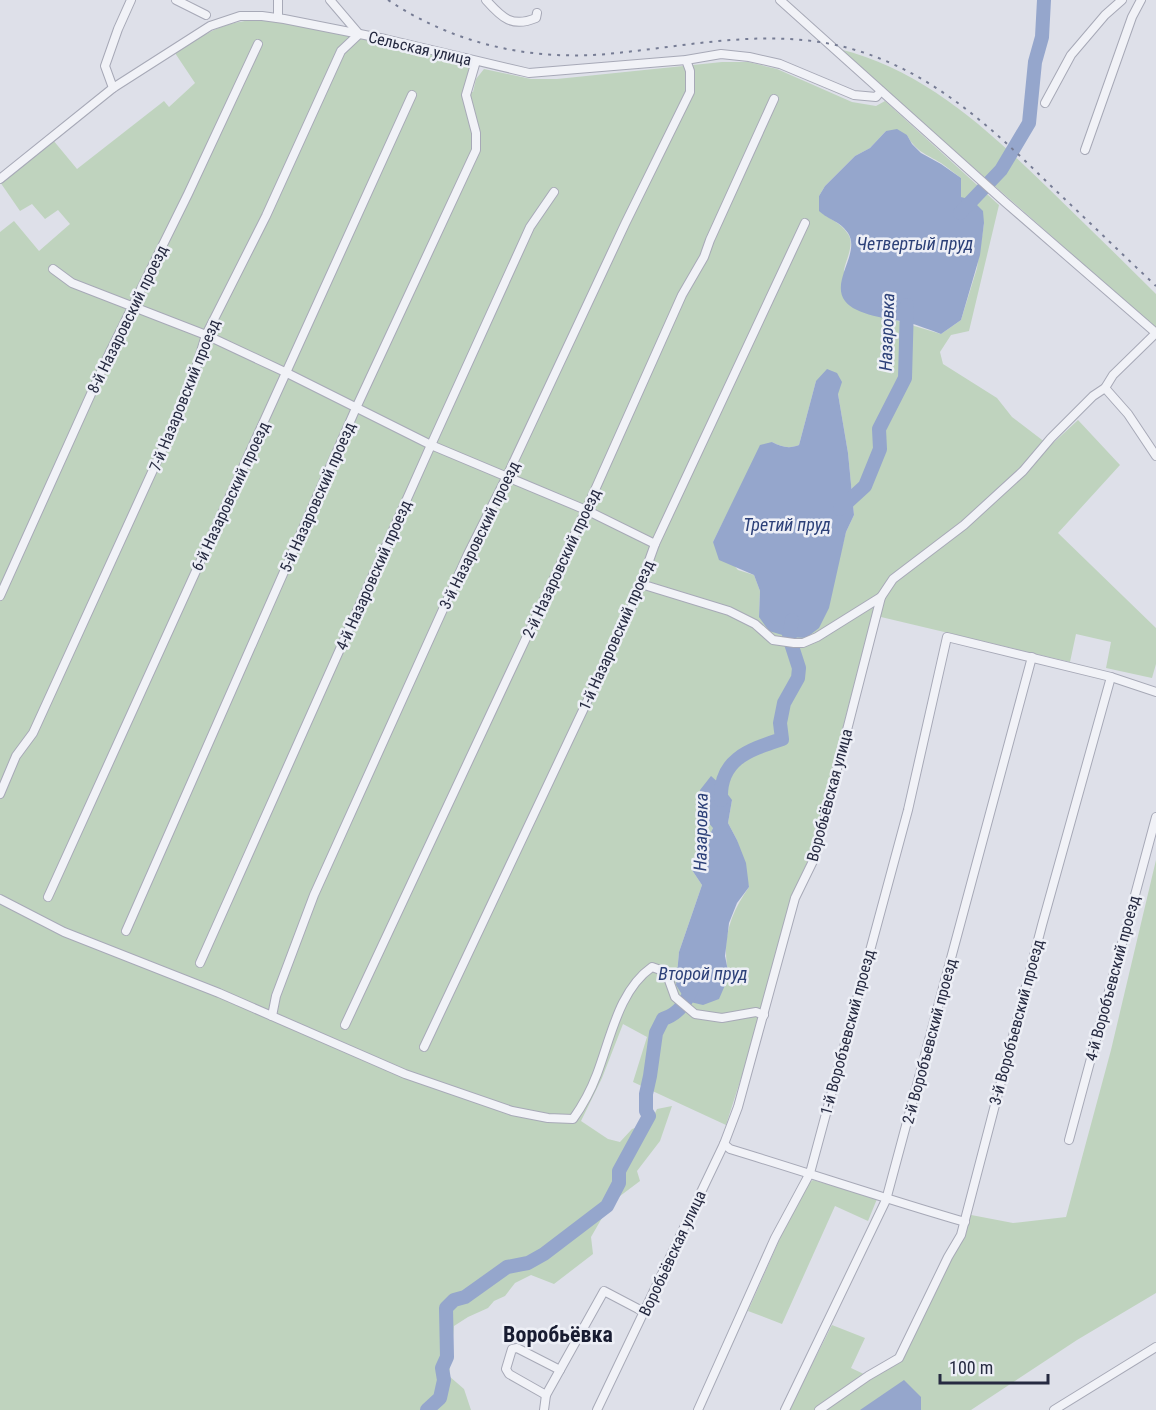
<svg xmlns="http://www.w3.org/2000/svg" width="1156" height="1410" font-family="'Roboto Condensed',sans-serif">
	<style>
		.green { fill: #bfd3be; fill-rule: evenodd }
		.water { fill: #95a6cc }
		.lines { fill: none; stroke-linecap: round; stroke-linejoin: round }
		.river { stroke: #95a6cc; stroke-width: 14 }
		.minor-casing { stroke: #a7a9b7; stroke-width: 10 }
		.minor { stroke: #f1f2f7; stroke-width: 8 }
		.rail { stroke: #767c94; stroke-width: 2; stroke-dasharray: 3 6; stroke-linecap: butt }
		.labels { text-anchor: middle; stroke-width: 5; stroke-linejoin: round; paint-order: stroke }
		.street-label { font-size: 16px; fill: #262a41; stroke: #edeff6 }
		.water-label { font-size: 18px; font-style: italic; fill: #2c4078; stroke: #edeff6 }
		.district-label { font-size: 22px; font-weight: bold; fill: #181c31; stroke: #edeff6 }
	</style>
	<rect width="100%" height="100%" fill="#dee0e9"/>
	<g class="green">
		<path d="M262,19L424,51L463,61L469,68L464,90L473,92L476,79L484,69L531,79H557L722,62H748L777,69L852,102L876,106L885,101L999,205L969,331L951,335L940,352L943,364L997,398L1012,417L1050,446L1078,420L1120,465L1058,533L1156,628V664L1152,678L1106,668L1111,642L1076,634L1070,662L881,617L871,619L809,858L792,896L760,1019L726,1125L633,1082L647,1037L623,1024L602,1078L581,1121L608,1139L620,1142L632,1129L650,1123L657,1109L672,1106L660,1141L637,1171L640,1181L616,1199L602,1218L591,1237L593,1254L554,1284L531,1275L515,1283L505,1296L494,1301L488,1308L468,1317L454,1326L449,1376L464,1389L471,1410H0V232L14,221L39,251L70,224L58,210L45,219L32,204L20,211L0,182L53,140L77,169L164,101L169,107L195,83L175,53C209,32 221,22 262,19ZM886,131L907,135C915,151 926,154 941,163C948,168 954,173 961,178V197L984,224L977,268L961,320L941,334L858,309C854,300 843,279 844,270C846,259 855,244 848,234C840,221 829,220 820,211L819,196L825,186L855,156L870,148ZM816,381L838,394L848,453L854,515L846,532L839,559L759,617L760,591L754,575L738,570L713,542L725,518L772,442C782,447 789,449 799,445ZM732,800L728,823L737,840L749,887C729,916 721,941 729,976L676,985L679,952L702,885L692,870L713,828Z"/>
		<path d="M839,49C924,70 987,129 1048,188C1084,223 1120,258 1156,294V328Z"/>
		<polygon points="1156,860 1156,1293 1077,1340 971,1410 789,1410 832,1325 865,1338 851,1368 868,1376 899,1358 912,1334 966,1214 1013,1223 1066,1217 1111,1050"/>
		<polygon points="813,1180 877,1199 868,1221 835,1206 782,1324 748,1311 781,1236 808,1184"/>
	</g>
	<g class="water">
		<path d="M897,129L907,135L912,144L921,153L941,164L961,178V197L972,200L983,211L984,223L980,255L961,320L941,334C930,330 918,325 906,322C890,319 855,315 845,301C830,281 861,253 848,233C839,220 830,221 819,211V196L825,186L855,156L870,148L886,131Z"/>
		<path d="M827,369L837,373L842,382L838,394L848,453L854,515L846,532L829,608L819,628L806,638L789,637L769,631L759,617L760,591L754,575L719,560L713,542L760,445L772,442C782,447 789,449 799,445L816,381Z"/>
		<polygon points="711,776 720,784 732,800 728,823 737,840 746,863 749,887 737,903 729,923 725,956 729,976 719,999 703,1005 686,1001 676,985 679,952 702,885 692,870 713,828 700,813 700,790"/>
		<polygon points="904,1380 921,1397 921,1410 860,1410"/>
	</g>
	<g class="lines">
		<g class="river">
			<polyline points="960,213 1001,170 1029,123 1035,62 1042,37 1044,0"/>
			<polyline points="840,509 865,486 880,449 879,429 905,378 907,305"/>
			<path d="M721,800C719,759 749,750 782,739L780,723L784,703L798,678L799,668L789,637L792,620"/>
			<path d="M427,1410L440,1398L444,1380L442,1368L447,1357L446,1308L454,1300L465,1297L507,1267L528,1263L544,1254L607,1206L619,1183V1171L649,1116L646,1111V1094L650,1076L656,1033L663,1019C681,1013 687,1000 694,984"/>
		</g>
		<g class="minor-casing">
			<g id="minor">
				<polyline points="176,0 206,15"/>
				<polyline points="278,0 278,18"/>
				<path d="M486,0C502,18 512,28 536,18L537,13"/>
				<polyline points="780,0 1005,202 1156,333"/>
				<polyline points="113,88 105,66 118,29 131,0"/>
				<polyline points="1045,103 1071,55 1105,15 1122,0"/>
				<polyline points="1085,150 1132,17 1141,0"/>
				<polyline points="0,179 113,88 210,26 240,16 262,16 284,19 385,39 529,73 686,60 721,54 749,57 780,64 854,95 876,97 881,91"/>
				<polyline points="53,269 72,283 206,335 285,372 431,445 586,510 655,544"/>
				<polyline points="1105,388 1128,414 1156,456"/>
				<polyline points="641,584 729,611 755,624 773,640 794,643 803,643 817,637 881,597"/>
				<polyline points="0,596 109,354 188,194 258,44"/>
				<polyline points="0,794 16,756 33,733 189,391 206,335 266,216 341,51 359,34 330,0"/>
				<polyline points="48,897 412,95"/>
				<path d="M0,899L64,932L219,993L405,1074L512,1111L548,1118L573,1119C583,1105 591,1090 597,1074C611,1037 619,990 652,967L666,972L675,997L695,1014L722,1018L756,1012L764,1015"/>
				<polyline points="126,931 356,408 476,150 476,133 466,95 476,61"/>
				<polyline points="200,963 431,445 530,227 554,192"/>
				<polyline points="272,1016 276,996 314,895 468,554 507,476 625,224 690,92 690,71 686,60"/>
				<polyline points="345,1025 586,510 682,295 704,257 710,240 774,99"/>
				<polyline points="424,1047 635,600 655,544 805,223"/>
				<polyline points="1069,1140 1156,817"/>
				<path d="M724,1144L730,1149C809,1173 886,1199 965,1222"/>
				<polyline points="546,1395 509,1374 506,1369 512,1349 517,1348 560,1370"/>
				<polyline points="544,1410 546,1395 604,1291 644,1312"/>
				<polyline points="597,1410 724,1144 738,1107 795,898 814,859 881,597 893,579 964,525 1023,471 1051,438 1093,396 1105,388 1113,375 1156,333"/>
				<polyline points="698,1410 775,1238 810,1173 908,810 947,637 1111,677 1156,692"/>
				<polyline points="785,1410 886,1200 1032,657"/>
				<polyline points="819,1410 868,1376 899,1358 948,1257 961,1235 1042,925 1111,677"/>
				<polyline points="1054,1410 1156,1347"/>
			</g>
		</g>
		<use href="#minor" class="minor"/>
		<path class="rail" d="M388,0C457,46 536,62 617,53C695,45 774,27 852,49C933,72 992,128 1051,186C1086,219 1121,253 1156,286"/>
	</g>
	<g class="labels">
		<g class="street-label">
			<text transform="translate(420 48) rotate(13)" y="6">Сельская улица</text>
			<text transform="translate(127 319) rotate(-64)" y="6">8-й Назаровский проезд</text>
			<text transform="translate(184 395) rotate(-68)" y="6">7-й Назаровский проезд</text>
			<text transform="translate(230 496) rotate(-65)" y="6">6-й Назаровский проезд</text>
			<text transform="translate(317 497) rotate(-66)" y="6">5-й Назаровский проезд</text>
			<text transform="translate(479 535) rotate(-64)" y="6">3-й Назаровский проезд</text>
			<text transform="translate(561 563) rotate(-65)" y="6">2-й Назаровский проезд</text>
			<text transform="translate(373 575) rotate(-66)" y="6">4-й Назаровский проезд</text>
			<text transform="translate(616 635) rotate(-66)" y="6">1-й Назаровский проезд</text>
			<text transform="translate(829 795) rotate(-75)" y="6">Воробьёвская улица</text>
			<text transform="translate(1112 978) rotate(-75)" y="6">4-й Воробъевский проезд</text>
			<text transform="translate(1016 1022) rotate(-75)" y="6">3-й Воробъевский проезд</text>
			<text transform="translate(847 1032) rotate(-75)" y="6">1-й Воробъевский проезд</text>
			<text transform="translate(929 1041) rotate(-75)" y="6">2-й Воробъевский проезд</text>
			<text transform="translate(672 1253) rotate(-65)" y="6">Воробьёвская улица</text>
		</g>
		<g class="water-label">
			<text x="915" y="250">Четвертый пруд</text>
			<text transform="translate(887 332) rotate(-88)" y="6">Назаровка</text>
			<text x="787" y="531">Третий пруд</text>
			<text transform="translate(701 832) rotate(-89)" y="6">Назаровка</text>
			<text x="703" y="980">Второй пруд</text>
		</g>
		<g class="district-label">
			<text x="558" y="1342">Воробьёвка</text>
		</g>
	</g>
	<path d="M940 1374v9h108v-9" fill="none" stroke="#262a41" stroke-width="3"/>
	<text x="949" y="1374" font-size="18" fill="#262a41" stroke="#edeff6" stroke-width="4.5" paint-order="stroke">100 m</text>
</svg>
